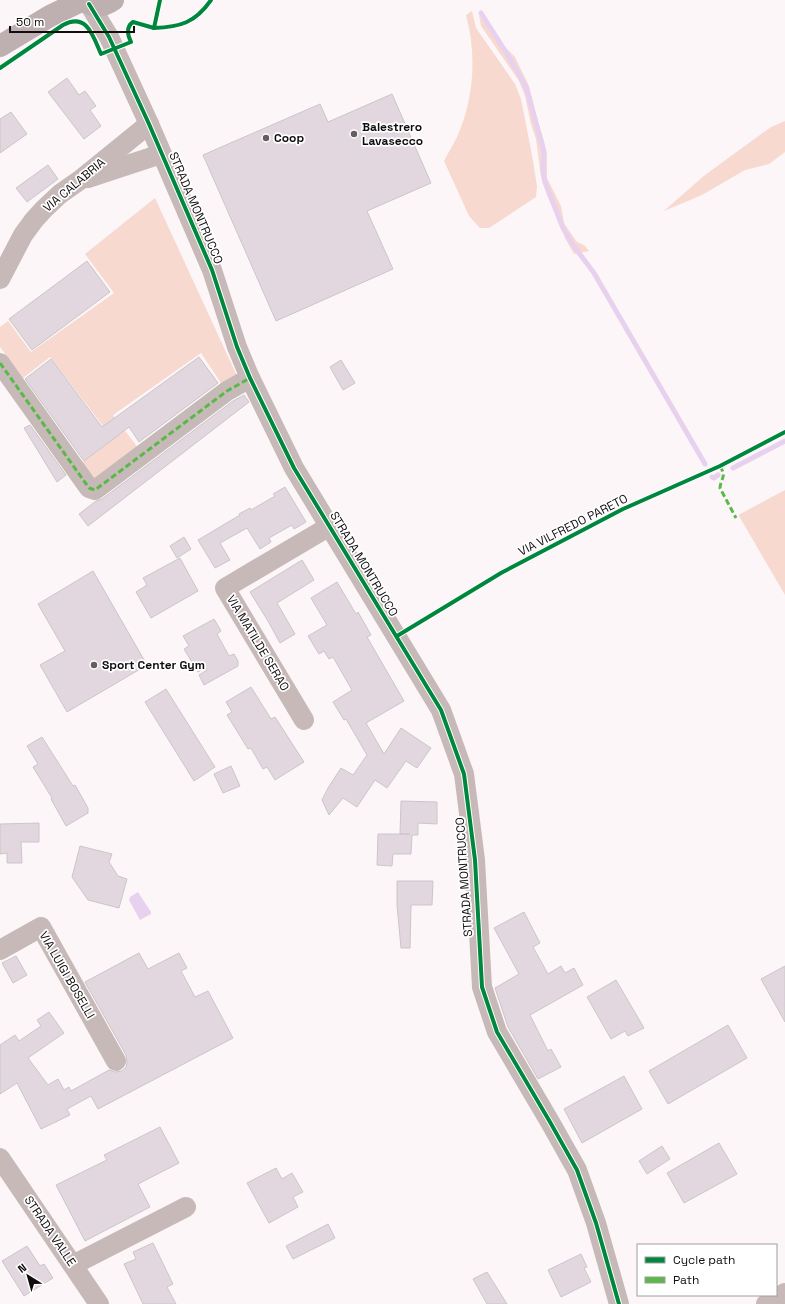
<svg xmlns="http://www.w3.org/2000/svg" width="785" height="1304" font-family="'Space Grotesk',sans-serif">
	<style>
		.green { fill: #f7d9d0 }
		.water { fill: #e7d1ee }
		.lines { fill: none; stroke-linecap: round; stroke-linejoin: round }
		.stream { stroke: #e7d1ee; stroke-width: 5 }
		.building { fill: #e2d7de; stroke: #cac6c8 }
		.minor { stroke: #c6b9b8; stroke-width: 20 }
		.major { stroke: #beafb1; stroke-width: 22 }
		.quiet { stroke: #58b947; stroke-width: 3; stroke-dasharray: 6 3; stroke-linecap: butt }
		.cycleway-casing { stroke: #fff; stroke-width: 6 }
		.cycleway { stroke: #00873e; stroke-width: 4 }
		.poi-dot { fill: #635f60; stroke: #fff; stroke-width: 1.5 }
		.labels { text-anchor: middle; stroke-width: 3.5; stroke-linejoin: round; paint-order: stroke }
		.poi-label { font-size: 12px; font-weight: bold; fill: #110d0e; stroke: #fff; text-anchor: start }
		.street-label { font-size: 12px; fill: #110d0e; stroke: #fff }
	</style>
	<rect width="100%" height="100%" fill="#fcf6f8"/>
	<g class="green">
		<path d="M472,11L476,28L515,84L521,99L532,155L537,186L536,197L489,228H480L469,216L444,161C448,153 453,145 457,137C474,99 477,55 466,15Z"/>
		<polygon points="479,15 498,40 515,57 529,86 539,125 544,141 547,156 547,178 561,206 564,223 568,229 577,242 584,245 589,251 574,254 566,240 547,195 541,177 536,139 531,124 525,96 519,81 481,26"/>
		<polygon points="785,121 785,152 769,164 745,170 702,195 664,211 658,216 705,175 771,127"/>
		<polygon points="155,198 237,376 223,386 201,353 113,415 139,449 93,483 79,465 113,439 50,357 23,378 0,347 0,327 8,321 31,352 114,293 85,254"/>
		<polygon points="785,490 785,595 739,516 740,514"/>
	</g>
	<polygon class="water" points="138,892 151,912 151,914 140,920 129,900 130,897"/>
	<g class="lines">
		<g class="stream">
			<polyline points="481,13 509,57 526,87 544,152 543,170 545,182 563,228 573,245 594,273 705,464"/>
			<polyline points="733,468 785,441"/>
			<polyline points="712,477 714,478 718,475"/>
		</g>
	</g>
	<g class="building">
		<polygon points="67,78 79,95 85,91 96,106 90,110 101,126 84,139 48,92"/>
		<polygon points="392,94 431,183 367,211 393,269 276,321 203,155 320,104 328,122"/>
		<polygon points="11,112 27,134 0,153 0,119"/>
		<polygon points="48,165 58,179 27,202 16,188"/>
		<polygon points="87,261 110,292 32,350 9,319"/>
		<polygon points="199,357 218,383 139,442 129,427 84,461 25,379 51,359 102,427"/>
		<polygon points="341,360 355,383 343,390 330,367"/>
		<polygon points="244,395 249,402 88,526 79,514 96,501 102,499 233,401"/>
		<polygon points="30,425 66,475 57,482 24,428"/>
		<polygon points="285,487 306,522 294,529 292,525 269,538 271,542 260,549 247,528 220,543 230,560 215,568 198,540 240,515 239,514 250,508 251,510 275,496 273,494"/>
		<polygon points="184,537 191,549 177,558 170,546"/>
		<polygon points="180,558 198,591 151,618 136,592 147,585 143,578"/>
		<polygon points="302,560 314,580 277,603 295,634 280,643 268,621 250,592"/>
		<polygon points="93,571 147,665 67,712 40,665 65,651 38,604"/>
		<polygon points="337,582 356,614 358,612 371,635 367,637 404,701 366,723 384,754 401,728 431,748 417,768 406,761 387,788 375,780 357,807 343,798 329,815 322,800 328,788 341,768 353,775 367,755 346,719 344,720 333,702 352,690 333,657 329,659 324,651 319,654 308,636 327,625 311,598"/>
		<polygon points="214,619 221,631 217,634 229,656 234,654 238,661 238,666 204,685 199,675 207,670 205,668 198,672 184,649 189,646 183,636"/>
		<polygon points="251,687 271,719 275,717 304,762 275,780 267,767 263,769 251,748 248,749 227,715 232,712 226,702"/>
		<polygon points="166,689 215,767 194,781 145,702"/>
		<polygon points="42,737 73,786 75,785 88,808 88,813 66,826 51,799 52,798 33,767 38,764 27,746"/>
		<polygon points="231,766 240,786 223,793 214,774"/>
		<polygon points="401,801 437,802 437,824 418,823 418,835 412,835 411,854 393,854 392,866 377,865 378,834 410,834 400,834"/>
		<polygon points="39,823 39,842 21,842 22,863 7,863 7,853 0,854 0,824"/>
		<polygon points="80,846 112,854 109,862 118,876 127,879 119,908 88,900 72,877"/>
		<polygon points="397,881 433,881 432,905 411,905 410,948 401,948 397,905"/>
		<polygon points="524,912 540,943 533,947 548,974 561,966 565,973 574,968 583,985 530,1015 548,1051 551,1049 561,1067 538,1079 508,1027 495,988 519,974 494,928"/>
		<polygon points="139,953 148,969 179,953 187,968 181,971 195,997 208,991 233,1038 98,1109 91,1096 67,1109 70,1115 41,1129 17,1083 0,1094 0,1045 15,1035 19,1041 41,1026 37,1020 49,1012 64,1033 28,1058 48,1085 58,1079 64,1090 69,1087 71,1091 109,1070 115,1072 122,1071 126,1067 127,1062 126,1055 85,982"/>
		<polygon points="16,956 27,975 13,983 2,963"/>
		<polygon points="785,966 785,1022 761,979"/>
		<polygon points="616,980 644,1028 628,1036 625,1031 611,1039 587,997"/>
		<polygon points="728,1025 747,1058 668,1104 649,1071"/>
		<polygon points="624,1076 642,1109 582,1143 564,1109"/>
		<polygon points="160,1127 179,1163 138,1184 150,1207 85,1241 56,1185 107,1160 104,1155"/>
		<polygon points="719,1143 737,1174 684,1203 667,1173"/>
		<polygon points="662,1146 670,1159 647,1174 639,1161"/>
		<polygon points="276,1168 282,1179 292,1173 303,1192 293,1197 298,1207 269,1223 247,1183"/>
		<polygon points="328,1224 335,1238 293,1259 286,1246"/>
		<polygon points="153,1243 173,1284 167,1287 176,1304 143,1304 124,1264 136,1259 133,1252"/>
		<polygon points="27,1246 40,1266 44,1264 53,1278 24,1296 2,1261"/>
		<polygon points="581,1254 587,1267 584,1268 591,1282 561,1297 548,1270"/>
		<polygon points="487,1272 507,1304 487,1304 473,1279"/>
	</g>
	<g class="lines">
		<g class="minor">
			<polyline points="89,4 109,37 149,124 212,270 237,347 250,378 294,468 441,710 464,774 475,860 482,987 497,1032 550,1122 577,1170 596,1223 619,1304"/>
			<polyline points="88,178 161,154"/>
			<polyline points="0,279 23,235 34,220 44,209 60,194 80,180 149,124"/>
			<polyline points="0,363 89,488 95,490 227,391 250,378"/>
			<polyline points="304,720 225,588 330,526"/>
			<polyline points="0,950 41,927 116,1061"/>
			<polyline points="0,1158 99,1304"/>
			<polyline points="73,1265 186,1207"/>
			<polyline points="766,1304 785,1293"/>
		</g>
		<g class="major">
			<path d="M83,0C93,7 103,7 113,0"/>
			<polyline points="0,46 50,16 83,0"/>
		</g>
		<g class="quiet">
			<polyline points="0,363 89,488 95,490 227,391 250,378"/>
			<path d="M720,466C727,478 721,477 720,488L736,518"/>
		</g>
		<g class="cycleway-casing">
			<g id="cycleway">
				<polyline points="89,4 109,37 149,124 212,270 237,347 250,378 294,468 441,710 464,774 475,860 482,987 497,1032 550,1122 577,1170 596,1223 619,1304"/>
				<path d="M154,28C180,27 195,23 211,0"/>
				<path d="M0,68L63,25C87,12 93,36 101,54L131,42C127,34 126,27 133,22L154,28L160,0"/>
				<polyline points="397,636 501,573 623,509 720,466 785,432"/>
			</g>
		</g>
		<use href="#cycleway" class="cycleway"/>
	</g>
	<g class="poi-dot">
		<circle cx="354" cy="134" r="4"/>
		<circle cx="266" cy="138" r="4"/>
		<circle cx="94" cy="665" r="4"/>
	</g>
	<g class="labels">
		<g class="poi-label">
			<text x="362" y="131">Balestrero<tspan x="362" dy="14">Lavasecco</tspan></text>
			<text x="274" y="142">Coop</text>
			<text x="102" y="669">Sport Center Gym</text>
		</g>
		<g class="street-label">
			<text transform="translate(74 185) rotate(-40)" y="4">VIA CALABRIA</text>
			<text transform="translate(196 208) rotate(67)" y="4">STRADA MONTRUCCO</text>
			<text transform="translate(573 525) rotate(-27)" y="4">VIA VILFREDO PARETO</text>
			<text transform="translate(364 564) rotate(59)" y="4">STRADA MONTRUCCO</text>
			<text transform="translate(258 643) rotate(59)" y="4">VIA MATILDE SERAO</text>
			<text transform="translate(464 877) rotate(-94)" y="4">STRADA MONTRUCCO</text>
			<text transform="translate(67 975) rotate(60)" y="4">VIA LUIGI BOSELLI</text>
			<text transform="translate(50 1231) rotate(56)" y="4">STRADA VALLE</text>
		</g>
	</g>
	<rect x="637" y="1244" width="140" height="52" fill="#ffffff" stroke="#a09e9f"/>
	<rect x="645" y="1257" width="20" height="6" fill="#00873e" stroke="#a09e9f"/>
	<text x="673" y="1264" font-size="12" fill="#110d0e">Cycle path</text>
	<rect x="645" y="1277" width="20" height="6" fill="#58b947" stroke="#a09e9f"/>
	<text x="673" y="1284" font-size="12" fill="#110d0e">Path</text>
	<g transform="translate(28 1276) rotate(323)" stroke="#ffffff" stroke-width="3" paint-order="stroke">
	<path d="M0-3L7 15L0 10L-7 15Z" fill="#110d0e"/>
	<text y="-6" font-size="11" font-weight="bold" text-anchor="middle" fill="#110d0e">N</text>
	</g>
	<path d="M10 26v6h124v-6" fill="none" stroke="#110d0e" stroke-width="2"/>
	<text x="16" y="26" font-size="12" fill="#110d0e" stroke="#ffffff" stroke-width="3" paint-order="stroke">50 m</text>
</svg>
